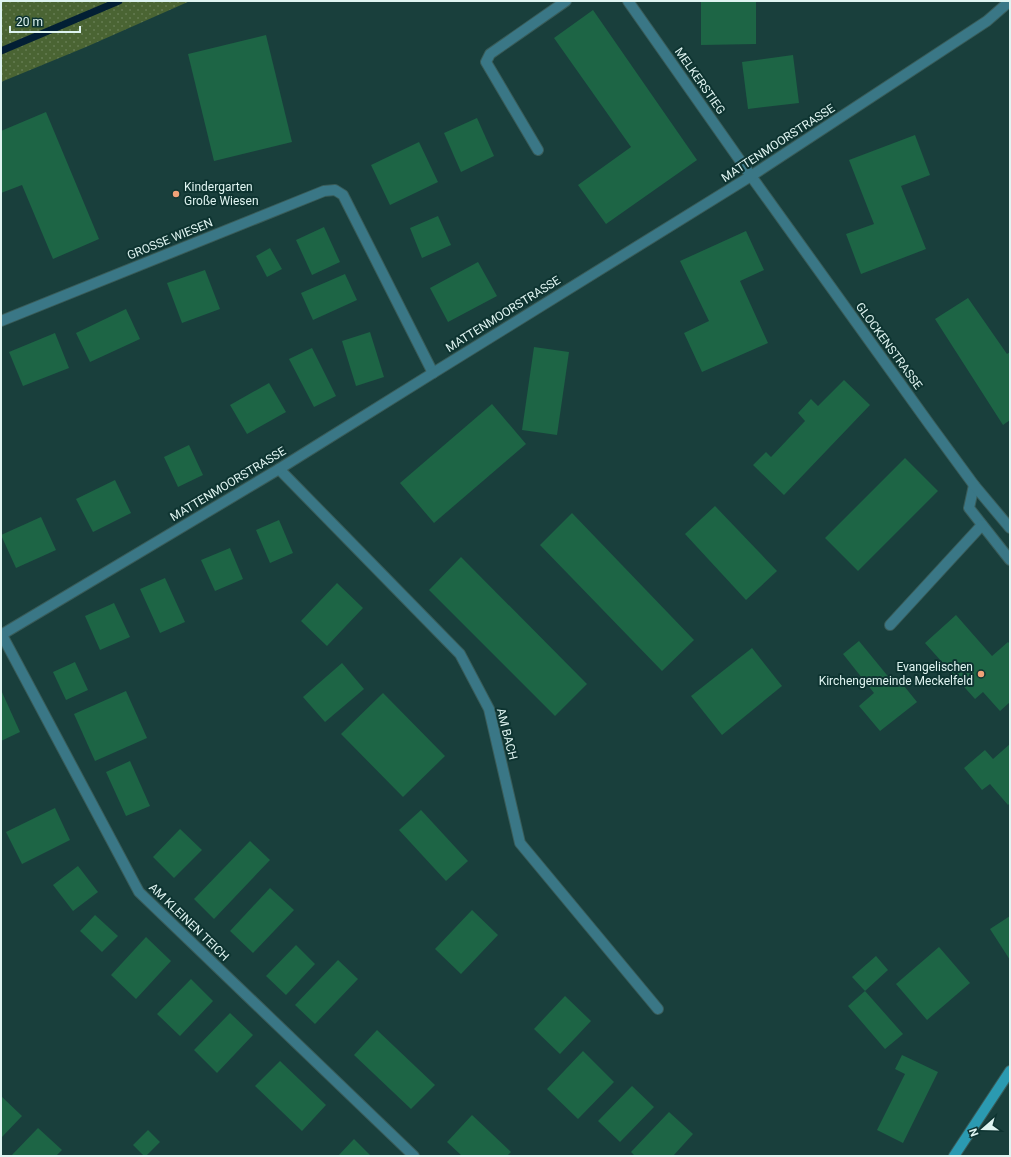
<svg xmlns="http://www.w3.org/2000/svg" width="1011" height="1157" font-family="Roboto,sans-serif">
	<style>
		.grass { fill: url(#grass-dots) }
		.lines { fill: none; stroke-linecap: round; stroke-linejoin: round }
		.stream { stroke: #021f34; stroke-width: 7 }
		.building { fill: #1d6545 }
		.lane-casing { stroke: #395c59; stroke-width: 12 }
		.street-casing { stroke: #395c59; stroke-width: 12 }
		.secondary-casing { stroke: #395c59; stroke-width: 12 }
		.lane { stroke: #3a7786; stroke-width: 10 }
		.street { stroke: #3a7786; stroke-width: 10 }
		.secondary { stroke: #2b9ab1; stroke-width: 10 }
		.poi-dot { fill: #f0a278; stroke: #0e3431; stroke-width: 1.5 }
		.labels { text-anchor: middle; stroke-width: 4; stroke-linejoin: round; paint-order: stroke }
		.street-label { font-size: 12px; fill: #dff4f1; stroke: #0e3431 }
		.poi-label { font-size: 12px; fill: #dff4f1; stroke: #0e3431; text-anchor: start }
	</style>
	<defs>
		<pattern id="grass-dots" width="8" height="8" patternUnits="userSpaceOnUse"><rect width="8" height="8" fill="#4a6433"/><path d="M2 2h.1M6 6h.1" fill="none" stroke="#647b51" stroke-width="1.8" stroke-linecap="round"/></pattern>
	</defs>
	<rect width="100%" height="100%" fill="#193f3c"/>
	<polygon class="grass" points="1,1 190,1 86,47 1,82"/>
	<g class="lines">
		<polyline class="stream" points="1,51 119,1"/>
	</g>
	<g class="building">
		<polygon points="701,1 756,1 756,44 701,45"/>
		<polygon points="593,10 697,160 606,224 578,185 631,147 554,38"/>
		<polygon points="266,35 292,142 214,161 188,54"/>
		<polygon points="793,55 799,103 748,109 742,62"/>
		<polygon points="46,112 99,239 53,259 22,185 1,193 1,131"/>
		<polygon points="477,118 494,156 461,172 444,133"/>
		<polygon points="915,135 930,175 901,186 926,249 861,274 846,234 874,224 849,160"/>
		<polygon points="419,142 438,182 390,205 371,165"/>
		<polygon points="438,216 451,245 422,258 410,228"/>
		<polygon points="324,227 340,262 312,275 296,240"/>
		<polygon points="746,231 764,270 740,281 768,343 702,372 684,333 709,321 680,261"/>
		<polygon points="270,248 282,269 267,277 256,256"/>
		<polygon points="478,262 497,296 448,322 430,288"/>
		<polygon points="205,270 220,309 182,323 167,283"/>
		<polygon points="345,274 357,300 313,320 301,293"/>
		<polygon points="968,298 1007,354 1010,352 1010,420 1003,425 935,319"/>
		<polygon points="126,309 140,339 90,362 76,333"/>
		<polygon points="370,332 384,377 356,386 342,341"/>
		<polygon points="55,333 69,368 23,386 9,352"/>
		<polygon points="534,347 569,352 557,435 522,430"/>
		<polygon points="312,348 336,396 314,407 289,359"/>
		<polygon points="844,380 870,405 784,495 753,465 766,452 771,457 805,421 798,413 811,399 818,406"/>
		<polygon points="269,383 286,412 247,434 230,405"/>
		<polygon points="492,404 526,444 434,523 400,483"/>
		<polygon points="189,445 203,475 178,487 164,457"/>
		<polygon points="905,458 938,491 858,571 825,538"/>
		<polygon points="115,480 131,513 93,532 76,499"/>
		<polygon points="715,506 777,571 746,600 685,534"/>
		<polygon points="572,513 694,640 662,671 540,545"/>
		<polygon points="41,517 56,550 16,568 1,535"/>
		<polygon points="279,520 293,553 270,563 256,530"/>
		<polygon points="230,548 243,579 215,591 201,560"/>
		<polygon points="461,557 587,684 555,716 429,590"/>
		<polygon points="165,578 185,622 160,633 140,589"/>
		<polygon points="337,583 363,608 327,646 301,621"/>
		<polygon points="114,603 130,637 100,650 85,616"/>
		<polygon points="956,615 992,656 1008,642 1010,644 1010,702 1000,711 983,692 975,699 925,643"/>
		<polygon points="859,641 891,680 896,676 917,702 880,731 859,706 874,693 843,654"/>
		<polygon points="752,648 782,686 722,735 691,696"/>
		<polygon points="75,662 88,690 66,700 53,672"/>
		<polygon points="342,663 364,689 325,722 303,697"/>
		<polygon points="1,690 20,732 1,741"/>
		<polygon points="126,691 147,738 95,761 74,714"/>
		<polygon points="383,693 445,756 403,797 341,734"/>
		<polygon points="1010,744 1010,803 1008,805 990,784 982,790 964,768 985,750 993,759"/>
		<polygon points="130,761 150,806 126,816 106,772"/>
		<polygon points="55,808 70,840 22,864 6,832"/>
		<polygon points="421,810 468,861 446,881 399,830"/>
		<polygon points="180,829 202,850 174,878 153,857"/>
		<polygon points="250,841 270,860 214,919 194,899"/>
		<polygon points="78,866 98,892 73,911 53,885"/>
		<polygon points="270,888 294,910 253,953 230,931"/>
		<polygon points="472,910 498,935 461,974 435,949"/>
		<polygon points="95,915 118,936 102,952 80,931"/>
		<polygon points="1010,916 1010,960 990,929"/>
		<polygon points="146,937 171,961 136,999 111,975"/>
		<polygon points="296,945 315,964 286,995 266,976"/>
		<polygon points="939,947 970,983 927,1020 896,984"/>
		<polygon points="876,956 888,970 865,991 903,1034 885,1049 848,1006 865,991 852,977"/>
		<polygon points="338,960 358,979 315,1024 295,1005"/>
		<polygon points="191,979 213,1001 180,1036 157,1014"/>
		<polygon points="565,996 591,1021 560,1054 534,1029"/>
		<polygon points="230,1013 253,1035 217,1073 194,1050"/>
		<polygon points="377,1030 435,1085 411,1109 354,1055"/>
		<polygon points="583,1051 614,1082 578,1119 547,1089"/>
		<polygon points="902,1055 938,1072 903,1143 877,1130 905,1074 895,1069"/>
		<polygon points="280,1061 326,1105 302,1131 255,1086"/>
		<polygon points="632,1086 654,1107 620,1142 598,1121"/>
		<polygon points="1,1096 22,1116 1,1138"/>
		<polygon points="669,1112 693,1134 673,1156 635,1156 631,1152"/>
		<polygon points="472,1115 511,1152 507,1156 462,1156 447,1142"/>
		<polygon points="38,1128 62,1150 56,1156 11,1156"/>
		<polygon points="148,1130 160,1142 146,1156 144,1156 133,1145"/>
		<polygon points="354,1139 371,1156 338,1156"/>
	</g>
	<g class="lines">
		<g class="lane-casing">
			<g id="lane">
				<polyline points="538,150 486,62 490,54 566,1"/>
				<polyline points="974,485 969,508 1010,560"/>
				<polyline points="890,625 982,525"/>
			</g>
		</g>
		<g class="street-casing">
			<g id="street">
				<polyline points="628,1 751,176 930,425 974,485 1010,528"/>
				<polyline points="1,321 324,191 335,190 343,195 433,373"/>
				<polyline points="279,469 460,654 489,709 520,843 658,1009"/>
				<polyline points="1,635 279,469 433,373 751,176 987,21 1010,1"/>
				<polyline points="2,635 139,892 414,1156"/>
			</g>
		</g>
		<g class="secondary-casing">
			<polyline id="secondary" points="954,1156 1010,1071"/>
		</g>
		<use href="#lane" class="lane"/>
		<use href="#street" class="street"/>
		<use href="#secondary" class="secondary"/>
	</g>
	<g class="poi-dot">
		<circle cx="176" cy="194" r="4"/>
		<circle cx="981" cy="674" r="4"/>
	</g>
	<g class="labels">
		<g class="street-label">
			<text transform="translate(700 81) rotate(55)" y="4">MELKERSTIEG</text>
			<text transform="translate(778 143) rotate(-33)" y="4">MATTENMOORSTRASSE</text>
			<text transform="translate(170 239) rotate(-22)" y="4">GROSSE WIESEN</text>
			<text transform="translate(503 314) rotate(-32)" y="4">MATTENMOORSTRASSE</text>
			<text transform="translate(889 346) rotate(54)" y="4">GLOCKENSTRASSE</text>
			<text transform="translate(228 484) rotate(-31)" y="4">MATTENMOORSTRASSE</text>
			<text transform="translate(507 734) rotate(76)" y="4">AM BACH</text>
			<text transform="translate(189 922) rotate(44)" y="4">AM KLEINEN TEICH</text>
		</g>
		<g class="poi-label">
			<text x="184" y="191">Kindergarten<tspan x="184" dy="14">Große Wiesen</tspan></text>
			<text x="973" y="671" text-anchor="end">Evangelischen<tspan x="973" dy="14">Kirchengemeinde Meckelfeld</tspan></text>
		</g>
	</g>
	<rect width="1011" height="1157" fill="none" stroke="#dff4f1" stroke-width="4"/>
	<g transform="translate(983 1129) rotate(250)" stroke="#0e3431" stroke-width="3" paint-order="stroke">
	<path d="M0-3L7 15L0 10L-7 15Z" fill="#dff4f1"/>
	<text y="-6" font-size="11" font-weight="bold" text-anchor="middle" fill="#dff4f1">N</text>
	</g>
	<path d="M10 26v6h70v-6" fill="none" stroke="#dff4f1" stroke-width="2"/>
	<text x="16" y="26" font-size="12" fill="#dff4f1" stroke="#0e3431" stroke-width="3" paint-order="stroke">20 m</text>
</svg>
